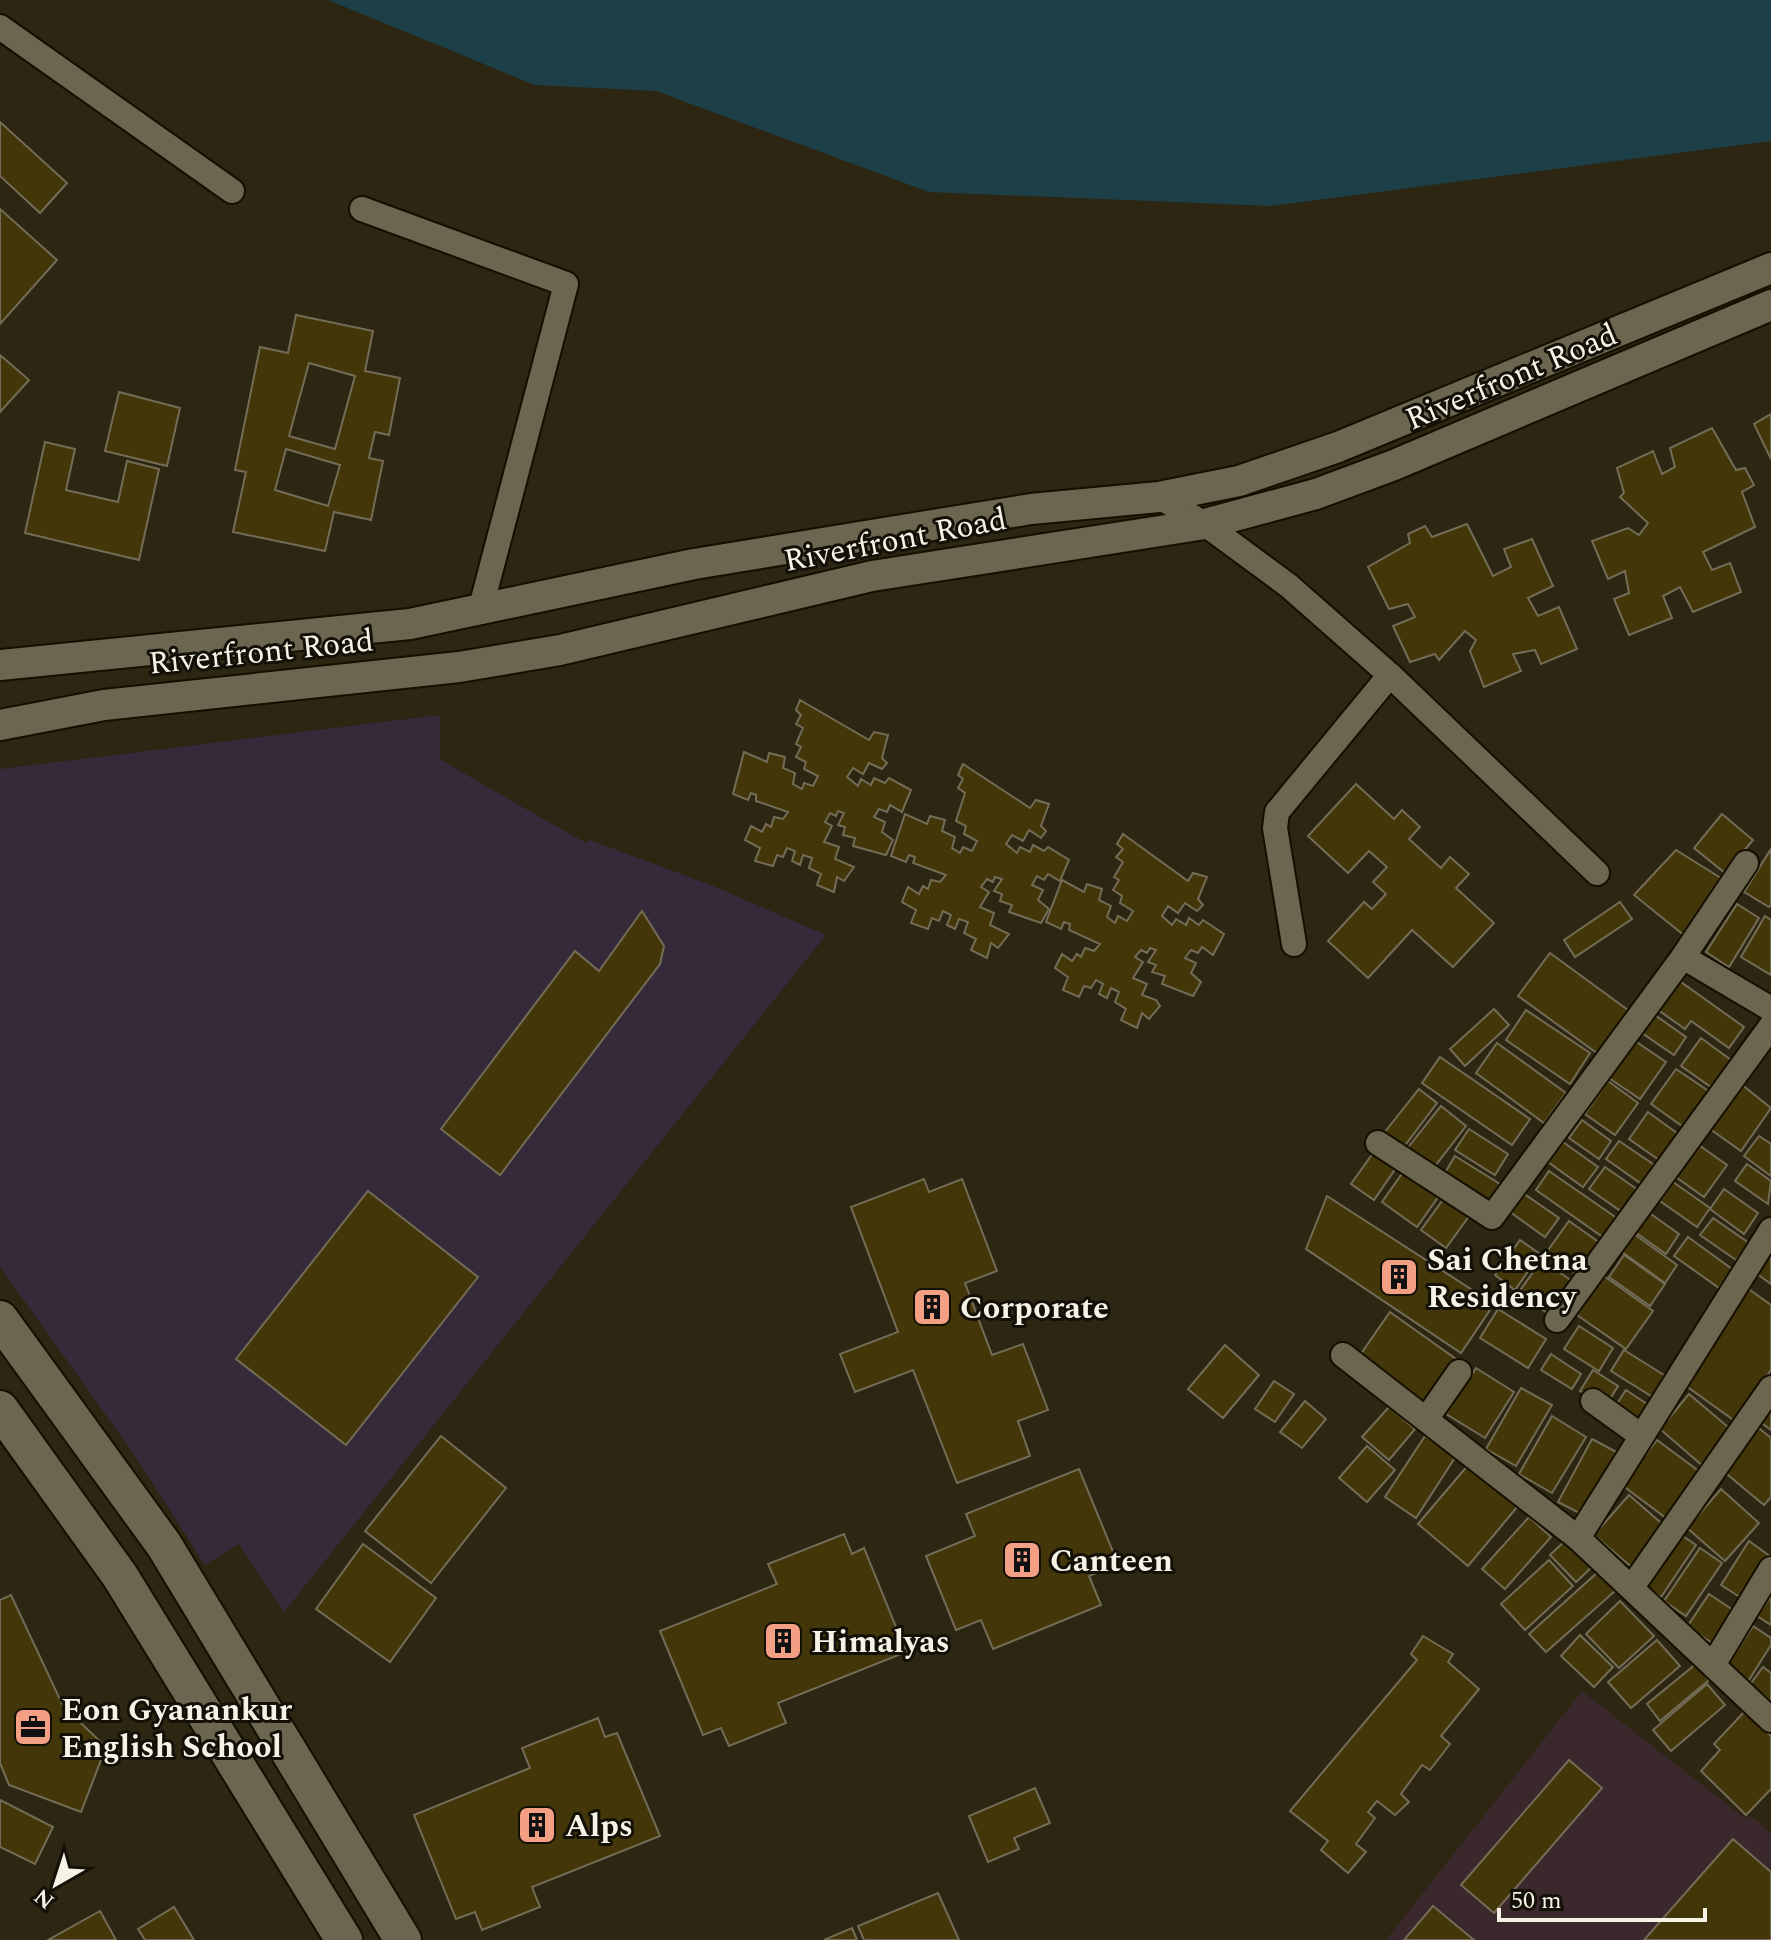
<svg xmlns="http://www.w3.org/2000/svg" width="1771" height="1940" font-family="Spectral,serif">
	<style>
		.commercial { fill: #3b282d }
		.education { fill: #342a39 }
		.water { fill: #1d3f47 }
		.building { fill: #433609; stroke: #736c56; stroke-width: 2; fill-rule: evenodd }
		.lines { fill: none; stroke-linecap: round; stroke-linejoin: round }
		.minor-casing { stroke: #150f00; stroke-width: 28 }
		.tertiary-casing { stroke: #150f00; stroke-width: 34 }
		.secondary-casing { stroke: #150f00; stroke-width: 40 }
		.minor { stroke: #6c654f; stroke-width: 24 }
		.tertiary { stroke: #6c654f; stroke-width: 30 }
		.secondary { stroke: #6c654f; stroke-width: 36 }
		.labels { text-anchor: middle; stroke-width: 6; stroke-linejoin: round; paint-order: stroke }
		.street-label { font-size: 32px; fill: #f6f2e5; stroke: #121007 }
		.poi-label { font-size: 32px; font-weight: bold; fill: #f6f2e5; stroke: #121007; text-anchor: start }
	</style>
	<rect width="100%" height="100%" fill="#2d2613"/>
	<polygon class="commercial" points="1582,1691 1747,1820 1751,1816 1771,1833 1771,1940 1386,1940"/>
	<polygon class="education" points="440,715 440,759 477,781 586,843 590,840 711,885 826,935 284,1612 239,1544 205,1565 133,1453 0,1267 0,769"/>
	<polygon class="water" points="328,0 1771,0 1771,141 1271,206 929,192 656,91 535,85"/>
	<g class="building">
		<polygon points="0,122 67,183 40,213 0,176"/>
		<polygon points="0,209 57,260 0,324"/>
		<path d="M296,315L373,331L365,371L400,378L389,435L375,432L369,458L383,461L371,520L334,512L325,551L233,532L246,472L235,470L260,347L288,353ZM309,363L355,376L335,449L289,436ZM286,449L340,465L328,506L275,490Z"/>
		<polygon points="0,355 29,380 0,412"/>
		<polygon points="119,392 180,408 167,466 105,451"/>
		<polygon points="1771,414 1771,459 1754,424"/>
		<polygon points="1712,428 1736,470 1745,468 1754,485 1742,492 1755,527 1703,552 1712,570 1730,563 1741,592 1693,612 1680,587 1663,596 1672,618 1629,635 1614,599 1629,593 1625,571 1608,579 1592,541 1628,528 1639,535 1648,523 1620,497 1624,493 1617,468 1653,451 1662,474 1675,467 1670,448"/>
		<polygon points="45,442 75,449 66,490 118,502 127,461 159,469 139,560 25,533"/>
		<polygon points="1467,524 1493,576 1511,567 1504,549 1532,539 1553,586 1528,598 1538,616 1559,607 1577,649 1541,664 1535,650 1513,654 1521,671 1484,687 1470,651 1476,640 1465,631 1439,660 1435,654 1410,662 1393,626 1415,617 1408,604 1389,609 1368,567 1410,543 1408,534 1425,526 1432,537"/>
		<polygon points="800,700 869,740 874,732 888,735 882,758 887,763 882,769 869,763 863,774 853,768 847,777 858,786 861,779 871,785 874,778 885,783 889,778 911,790 902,812 890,805 887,812 879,809 874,817 885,822 882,832 893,840 886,855 853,846 855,838 843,835 845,827 838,825 844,813 838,811 836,816 830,813 825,822 832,826 824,842 839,847 835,859 854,867 844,881 837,877 834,892 817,885 821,874 809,868 812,858 803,855 800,865 792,861 795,851 787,848 783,857 777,855 773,866 755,861 760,848 745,840 751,826 762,832 766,824 771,827 774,817 783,819 788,812 756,801 756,795 751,793 748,800 733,794 744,752 767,762 769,753 785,757 783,768 795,773 793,784 802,789 804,783 813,786 818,776 804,769 806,762 796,757 801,747 796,744 803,728 796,724 801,715 796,710"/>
		<polygon points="963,764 1030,808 1036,800 1049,804 1041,826 1046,831 1041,838 1029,830 1023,841 1012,835 1006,844 1017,853 1020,847 1030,852 1033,845 1044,851 1048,847 1069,860 1060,881 1048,874 1044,880 1037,876 1032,885 1043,890 1038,900 1049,909 1041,923 1009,912 1012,905 1000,901 1002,894 994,891 1002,879 995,877 993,882 987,879 981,887 989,892 980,907 994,913 990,925 1009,934 998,948 991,943 987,958 971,950 976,939 964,933 968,922 959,919 955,929 947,925 951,915 943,911 939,921 932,918 928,929 911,923 916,910 902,902 908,887 919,894 923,886 928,889 931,880 940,882 946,875 913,863 915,857 909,855 906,862 891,856 905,814 927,824 930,816 945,820 942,831 955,837 952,848 960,853 963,847 972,851 977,841 964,834 966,826 956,821 965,793 958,788 963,779 958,775"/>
		<polygon points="1356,784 1394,819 1402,810 1420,827 1409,839 1441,868 1450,857 1469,874 1456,888 1494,923 1453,967 1412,930 1368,978 1328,941 1364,902 1372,909 1386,894 1373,882 1387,867 1369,851 1348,873 1308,836"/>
		<polygon points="1722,814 1753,840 1725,873 1694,848"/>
		<polygon points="1123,834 1188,881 1193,873 1207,877 1198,899 1203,905 1197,911 1185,903 1178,913 1168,906 1162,916 1172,925 1176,919 1186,925 1189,918 1199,925 1203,920 1224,934 1213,955 1202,947 1198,953 1191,950 1185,958 1196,963 1191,973 1201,982 1193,996 1162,984 1165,976 1152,972 1156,965 1148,962 1156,950 1150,948 1147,953 1141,950 1135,957 1143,962 1133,978 1147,984 1142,995 1156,1000 1160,1006 1149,1019 1142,1013 1137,1028 1121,1020 1126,1009 1115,1002 1119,992 1111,988 1107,998 1099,994 1103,984 1096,980 1091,988 1084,986 1079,997 1063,990 1068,977 1055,968 1062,954 1072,961 1077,954 1081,957 1085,948 1094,951 1100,944 1069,930 1070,924 1064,922 1061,929 1046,922 1062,880 1084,892 1087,884 1102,889 1099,900 1111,906 1107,917 1115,923 1118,916 1127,921 1133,911 1120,903 1122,896 1113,890 1119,880 1114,877 1123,862 1116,857 1123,849 1117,844"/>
		<polygon points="1771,849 1771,905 1769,907 1744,892"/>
		<polygon points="1676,850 1724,880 1685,936 1634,895"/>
		<polygon points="1620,902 1632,919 1575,957 1564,940"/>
		<polygon points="1737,904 1759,918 1729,967 1706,952"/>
		<polygon points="642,911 664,946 660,964 500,1175 441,1129 575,951 599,971"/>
		<polygon points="1765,916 1771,920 1771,975 1741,957"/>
		<polygon points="1550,953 1632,1013 1601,1056 1518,996"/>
		<polygon points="1674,977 1744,1027 1729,1048 1691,1021 1685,1029 1654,1007"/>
		<polygon points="1494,1009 1509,1025 1465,1066 1450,1049"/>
		<polygon points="1526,1010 1590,1053 1570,1084 1506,1040"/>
		<polygon points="1652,1013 1686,1037 1674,1055 1639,1031"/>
		<polygon points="1701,1038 1731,1060 1711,1087 1681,1066"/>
		<polygon points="1632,1039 1666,1062 1640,1099 1606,1076"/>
		<polygon points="1497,1043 1566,1093 1544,1123 1476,1073"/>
		<polygon points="1440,1057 1530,1119 1512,1145 1422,1083"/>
		<polygon points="1676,1069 1710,1092 1685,1128 1651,1104"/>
		<polygon points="1608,1081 1638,1103 1615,1135 1585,1114"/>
		<polygon points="1741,1084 1771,1108 1741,1151 1710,1129"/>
		<polygon points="1419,1089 1437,1103 1403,1148 1384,1133"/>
		<polygon points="1441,1106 1466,1126 1432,1170 1406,1150"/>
		<polygon points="1648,1112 1681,1136 1662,1162 1629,1139"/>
		<polygon points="1582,1120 1611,1141 1599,1159 1569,1138"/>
		<polygon points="1469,1129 1508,1154 1495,1175 1455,1150"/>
		<polygon points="1759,1136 1771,1144 1771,1176 1744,1156"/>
		<polygon points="1619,1141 1656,1166 1643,1185 1606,1159"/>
		<polygon points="1563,1142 1598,1167 1583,1187 1548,1162"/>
		<polygon points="1696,1143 1727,1165 1704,1197 1673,1175"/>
		<polygon points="1376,1149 1398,1165 1374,1200 1351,1184"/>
		<polygon points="1455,1156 1500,1184 1486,1205 1442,1178"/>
		<polygon points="1747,1164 1771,1181 1768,1204 1735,1181"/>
		<polygon points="1605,1167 1638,1190 1622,1212 1589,1189"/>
		<polygon points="1406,1168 1441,1193 1417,1227 1382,1202"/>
		<polygon points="1549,1171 1621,1221 1607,1240 1536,1190"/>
		<polygon points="924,1179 929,1192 962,1179 997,1271 965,1283 992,1355 1023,1344 1048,1410 1018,1421 1030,1456 957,1483 913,1370 855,1392 840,1354 898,1332 851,1207"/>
		<polygon points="1673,1182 1710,1208 1697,1227 1660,1201"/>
		<polygon points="1724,1189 1758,1213 1744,1234 1710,1209"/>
		<polygon points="1450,1190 1475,1208 1446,1248 1421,1230"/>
		<polygon points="368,1191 478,1277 346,1445 236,1359"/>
		<polygon points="1523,1193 1559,1218 1545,1237 1510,1212"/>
		<polygon points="1327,1196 1494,1304 1461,1353 1306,1249"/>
		<polygon points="1641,1207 1679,1234 1666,1254 1628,1227"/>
		<polygon points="1713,1218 1749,1243 1736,1260 1700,1235"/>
		<polygon points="1569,1221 1600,1243 1577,1275 1546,1253"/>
		<polygon points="1634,1234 1677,1265 1665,1283 1622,1252"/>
		<polygon points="1688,1237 1732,1269 1719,1288 1674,1256"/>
		<polygon points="1520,1240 1540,1254 1515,1290 1495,1275"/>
		<polygon points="1771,1247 1771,1284 1753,1271"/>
		<polygon points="1624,1255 1665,1284 1650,1306 1609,1277"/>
		<polygon points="1542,1260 1576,1284 1553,1317 1518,1293"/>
		<polygon points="1604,1276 1653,1311 1626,1349 1577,1315"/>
		<polygon points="1743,1285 1771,1305 1771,1370 1735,1421 1682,1383"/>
		<polygon points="1498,1309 1546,1339 1528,1368 1480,1338"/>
		<polygon points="1390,1312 1456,1359 1423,1405 1358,1358"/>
		<polygon points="1579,1326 1613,1348 1599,1371 1564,1349"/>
		<polygon points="1225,1345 1259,1375 1223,1418 1188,1389"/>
		<polygon points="1624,1350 1672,1380 1659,1401 1611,1371"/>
		<polygon points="1551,1354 1581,1374 1572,1389 1541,1370"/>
		<polygon points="1476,1368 1514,1392 1485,1438 1446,1414"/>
		<polygon points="1593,1370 1618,1386 1605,1407 1580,1391"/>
		<polygon points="1274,1381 1294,1394 1275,1422 1255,1409"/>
		<polygon points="1521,1388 1552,1405 1516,1466 1486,1449"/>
		<polygon points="1626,1390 1650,1406 1637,1426 1613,1410"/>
		<polygon points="1689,1394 1734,1432 1704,1467 1660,1429"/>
		<polygon points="1771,1398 1771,1430 1756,1419"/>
		<polygon points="1305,1401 1326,1419 1302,1448 1280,1432"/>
		<polygon points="1389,1407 1415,1429 1389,1460 1362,1437"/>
		<polygon points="1552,1416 1586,1437 1552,1493 1519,1474"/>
		<polygon points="1755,1425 1771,1438 1771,1497 1764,1505 1722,1470"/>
		<polygon points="441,1436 506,1488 431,1583 365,1531"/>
		<polygon points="1425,1436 1456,1456 1416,1518 1385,1497"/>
		<polygon points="1592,1439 1620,1454 1587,1517 1558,1502"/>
		<polygon points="1657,1440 1700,1472 1666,1518 1622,1485"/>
		<polygon points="1367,1446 1395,1470 1367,1502 1339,1478"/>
		<polygon points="1469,1464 1518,1506 1468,1566 1418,1524"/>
		<polygon points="1079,1469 1118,1564 1089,1576 1101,1605 993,1649 981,1620 956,1630 926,1556 975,1536 966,1514"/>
		<polygon points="1721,1489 1759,1523 1725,1561 1687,1528"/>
		<polygon points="1629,1495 1668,1529 1634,1569 1594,1535"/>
		<polygon points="1529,1517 1551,1537 1505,1589 1482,1569"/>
		<polygon points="844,1534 852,1554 864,1548 906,1652 778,1703 786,1723 729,1746 721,1728 703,1735 660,1631 777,1584 768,1564"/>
		<polygon points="1681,1535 1696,1545 1661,1597 1646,1587"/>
		<polygon points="1567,1539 1593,1566 1576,1582 1550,1555"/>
		<polygon points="1749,1541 1771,1557 1743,1599 1721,1585"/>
		<polygon points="363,1544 436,1598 390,1662 316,1609"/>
		<polygon points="1700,1548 1722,1563 1686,1616 1664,1601"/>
		<polygon points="1549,1560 1573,1586 1525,1630 1501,1604"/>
		<polygon points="1598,1572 1615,1591 1546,1652 1529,1634"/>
		<polygon points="1709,1594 1736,1612 1714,1644 1687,1627"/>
		<polygon points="11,1595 63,1706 106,1747 81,1812 9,1785 0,1763 0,1600"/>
		<polygon points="1771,1596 1771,1625 1757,1616"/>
		<polygon points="1620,1601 1654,1636 1619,1668 1586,1634"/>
		<polygon points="1753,1626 1771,1638 1771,1645 1747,1683 1725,1669"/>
		<polygon points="1580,1635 1613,1667 1594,1687 1561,1656"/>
		<polygon points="1423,1636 1453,1654 1448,1662 1479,1689 1441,1736 1450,1744 1430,1770 1422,1765 1401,1794 1409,1802 1395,1815 1377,1801 1368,1812 1375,1818 1356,1844 1366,1852 1348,1873 1321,1850 1328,1841 1290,1811 1417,1660 1411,1654"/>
		<polygon points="1657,1640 1680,1666 1631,1708 1608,1682"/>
		<polygon points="1696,1664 1709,1680 1660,1721 1647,1704"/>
		<polygon points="1763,1667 1771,1673 1771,1701 1749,1686"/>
		<polygon points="1707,1684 1725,1705 1671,1751 1653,1730"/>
		<polygon points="1745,1711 1771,1736 1771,1789 1746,1815 1701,1771 1720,1750 1714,1744"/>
		<polygon points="598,1718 605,1737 617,1733 660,1836 532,1887 540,1907 482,1930 475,1912 456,1919 414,1815 530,1768 522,1748"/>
		<polygon points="1569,1760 1602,1788 1494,1913 1461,1885"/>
		<polygon points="1035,1788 1050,1823 1014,1838 1019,1849 988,1862 969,1816"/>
		<polygon points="0,1800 53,1827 35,1864 0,1847"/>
		<polygon points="1733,1839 1771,1872 1771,1940 1644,1940"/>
		<polygon points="938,1893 959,1940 864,1940 858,1926"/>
		<polygon points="1433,1906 1474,1940 1404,1940"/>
		<polygon points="174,1907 194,1940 145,1940 138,1929"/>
		<polygon points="100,1911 116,1940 48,1940"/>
		<polygon points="852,1928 857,1940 824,1940"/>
	</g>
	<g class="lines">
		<g class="minor-casing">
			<g id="minor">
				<polyline points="0,27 232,191"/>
				<polyline points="362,209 566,284 480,611"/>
				<polyline points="1159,497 1205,524 1289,586 1390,675 1597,873"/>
				<polyline points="1294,944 1275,828 1277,812 1390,675"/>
				<polyline points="1683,957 1771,1009"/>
				<polyline points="1378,1143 1492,1217 1683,957 1746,863"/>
				<polyline points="1557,1320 1771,1026"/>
				<polyline points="1343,1355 1578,1538 1771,1720"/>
				<polyline points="1593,1401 1640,1435"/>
				<polyline points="1427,1418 1459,1372"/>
				<polyline points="1578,1538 1771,1230"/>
				<polyline points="1632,1587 1771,1388"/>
				<polyline points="1713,1665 1771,1569"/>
			</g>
		</g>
		<g class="tertiary-casing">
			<g id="tertiary">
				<polyline points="0,665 410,624 694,564 1031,509 1159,497 1239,481 1338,447 1771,268"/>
				<polyline points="0,725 104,705 459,667 560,650 872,576 1205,524 1316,494 1394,465 1771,305"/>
			</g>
		</g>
		<g class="secondary-casing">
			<g id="secondary">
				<polyline points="0,1319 164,1545 403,1940"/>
				<polyline points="0,1409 120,1576 344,1940"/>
			</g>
		</g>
		<use href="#minor" class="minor"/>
		<use href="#tertiary" class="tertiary"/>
		<use href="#secondary" class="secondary"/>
	</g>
	<defs>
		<g id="building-square" transform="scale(2)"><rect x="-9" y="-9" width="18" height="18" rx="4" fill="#f39f83" stroke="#121007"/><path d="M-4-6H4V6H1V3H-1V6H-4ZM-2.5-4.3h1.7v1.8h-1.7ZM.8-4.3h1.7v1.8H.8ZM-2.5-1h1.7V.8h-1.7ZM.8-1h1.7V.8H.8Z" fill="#111"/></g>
		<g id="office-square" transform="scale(2)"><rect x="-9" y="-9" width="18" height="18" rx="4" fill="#f39f83" stroke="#121007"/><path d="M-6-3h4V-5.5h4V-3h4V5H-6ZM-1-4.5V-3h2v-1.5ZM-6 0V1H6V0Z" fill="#111"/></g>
	</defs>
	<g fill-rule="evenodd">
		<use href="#building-square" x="1399" y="1277"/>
		<use href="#building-square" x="932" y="1307"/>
		<use href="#building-square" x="1022" y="1560"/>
		<use href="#building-square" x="783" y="1641"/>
		<use href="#office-square" x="33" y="1727"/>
		<use href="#building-square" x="537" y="1825"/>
	</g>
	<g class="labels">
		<g class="street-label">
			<text transform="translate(1511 376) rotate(-23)" y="11">Riverfront Road</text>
			<text transform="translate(895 539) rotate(-11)" y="11">Riverfront Road</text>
			<text transform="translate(261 651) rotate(-6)" y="11">Riverfront Road</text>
		</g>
		<g class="poi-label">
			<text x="1427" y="1270">Sai Chetna<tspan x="1427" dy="37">Residency</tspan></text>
			<text x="960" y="1318">Corporate</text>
			<text x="1050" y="1571">Canteen</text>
			<text x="811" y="1652">Himalyas</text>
			<text x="61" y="1720">Eon Gyanankur<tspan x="61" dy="37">English School</tspan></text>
			<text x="565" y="1836">Alps</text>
		</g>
	</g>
	<g transform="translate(56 1884) rotate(219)" stroke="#121007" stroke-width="6" paint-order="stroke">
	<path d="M0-6L14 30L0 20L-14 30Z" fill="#f6f2e5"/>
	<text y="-12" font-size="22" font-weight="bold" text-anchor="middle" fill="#f6f2e5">N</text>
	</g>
	<path d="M1499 1908v12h206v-12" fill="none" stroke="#f6f2e5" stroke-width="4"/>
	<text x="1511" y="1908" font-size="24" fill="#f6f2e5" stroke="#121007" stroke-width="6" paint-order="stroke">50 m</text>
</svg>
